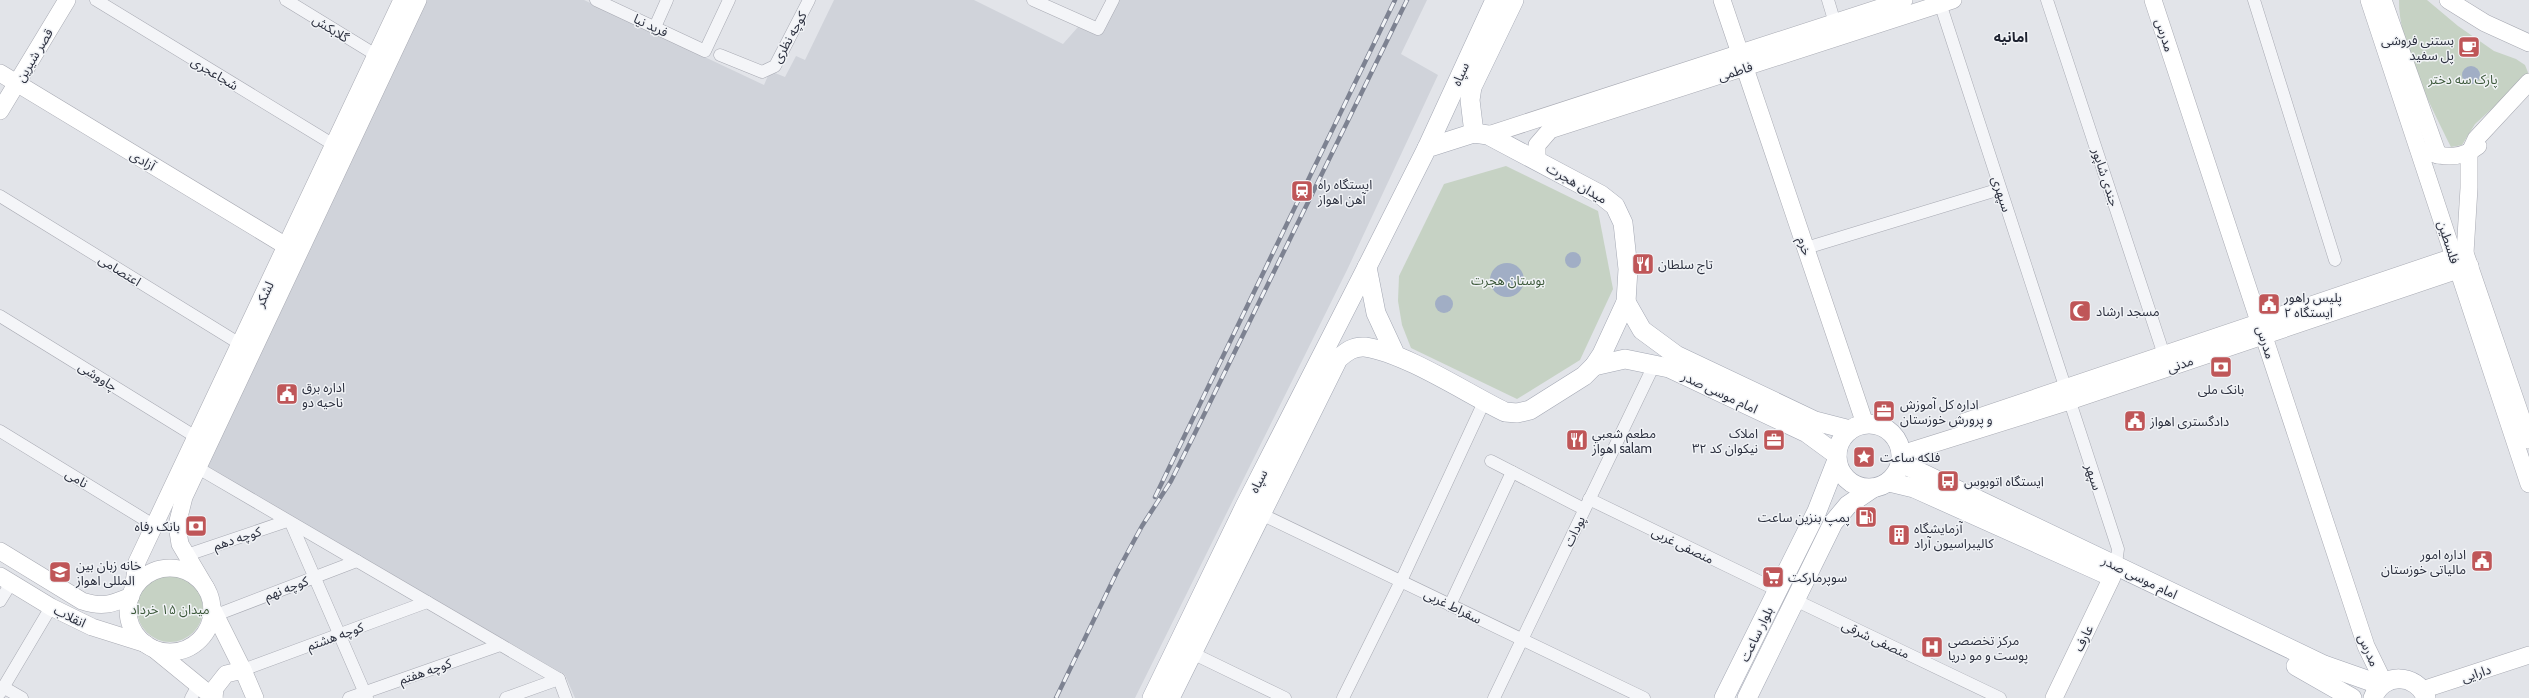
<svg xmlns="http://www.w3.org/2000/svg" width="2529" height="698" font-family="Cabin,'Noto Sans Arabic',sans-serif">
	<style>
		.built { fill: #d0d3da }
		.green { fill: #c6d2c4 }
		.water { fill: #a1aec5 }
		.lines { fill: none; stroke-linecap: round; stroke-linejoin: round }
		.street-casing { stroke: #a8aab3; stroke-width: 13 }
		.secondary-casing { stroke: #a8aab3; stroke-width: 18 }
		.primary-casing { stroke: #a3a7b3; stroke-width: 20 }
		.street { stroke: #f4f5f8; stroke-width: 12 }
		.secondary { stroke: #fff; stroke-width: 17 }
		.primary { stroke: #fff; stroke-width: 19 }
		.rail-casing { stroke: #7d8291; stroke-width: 4.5 }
		.rail { stroke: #f1f3f6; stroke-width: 3; stroke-dasharray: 9; stroke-linecap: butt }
		.labels { text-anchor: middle; stroke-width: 3; stroke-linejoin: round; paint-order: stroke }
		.street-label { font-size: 13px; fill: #2c303f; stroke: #f1f3f6 }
		.poi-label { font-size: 13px; fill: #2c303f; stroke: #f1f3f6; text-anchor: start }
		.park-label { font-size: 13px; fill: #3d593b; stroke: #f1f3f6 }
		.neighbourhood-label { font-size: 14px; font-weight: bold; fill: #1e2230; stroke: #f1f3f6 }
	</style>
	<rect width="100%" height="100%" fill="#e2e4e9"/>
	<polygon class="built" points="422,0 584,0 764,85 770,71 785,77 796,56 805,60 834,0 974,0 1063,44 1078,27 1100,36 1098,29 1117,0 1427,0 1401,54 1438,75 1348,268 1135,698 575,698 565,675 206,466"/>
	<g class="green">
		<path d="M2399,0H2427L2458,26L2494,51L2516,59L2525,65L2529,75L2475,124L2462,145L2451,147C2432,108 2398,44 2399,0Z"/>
		<polygon points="1506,166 1598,211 1613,289 1580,360 1517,399 1411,348 1402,325 1398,301 1399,276 1444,184"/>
		<circle cx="170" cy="609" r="33"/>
	</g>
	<g class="water">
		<circle cx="2471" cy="75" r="9"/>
		<circle cx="1573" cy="260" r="8"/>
		<circle cx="1507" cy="280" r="17"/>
		<circle cx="1444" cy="304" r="9"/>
	</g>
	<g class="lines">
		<g class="street-casing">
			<g id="street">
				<polyline points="96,0 334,145"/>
				<polyline points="286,0 376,55"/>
				<polyline points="596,0 705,51 729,0"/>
				<polyline points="1033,0 1098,29 1113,0"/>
				<polyline points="1828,0 1837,30"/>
				<polyline points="1939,0 2118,549 2115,571"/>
				<polyline points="2047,0 2164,355"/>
				<polyline points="2254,0 2335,260"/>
				<polyline points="655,27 667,0"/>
				<polyline points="720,55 762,72 775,66 809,0"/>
				<polyline points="0,196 240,344"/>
				<polyline points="1806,248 2000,189"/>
				<polyline points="0,316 196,437"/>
				<polyline points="0,431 155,526"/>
				<polyline points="1491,461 1584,509"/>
				<polyline points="198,468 559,679 566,698"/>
				<polyline points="1589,499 1777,590"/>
				<polyline points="1261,514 1644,698"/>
				<polyline points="291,523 367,698"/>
				<polyline points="187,555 287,521"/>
				<polyline points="1795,600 2000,698"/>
				<polyline points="0,601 11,583"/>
				<polyline points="1450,605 1512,472"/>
				<polyline points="216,615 357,561"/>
				<polyline points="1192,653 1285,698"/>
				<polyline points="243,670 427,602"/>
				<polyline points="3,687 22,698"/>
				<polyline points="0,693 51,607"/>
				<polyline points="191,698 198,685"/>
				<polyline points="349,698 500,645"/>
				<polyline points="506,698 559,679"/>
				<polyline points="1343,698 1401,581 1484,402"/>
				<polyline points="1494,698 1654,365"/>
			</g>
		</g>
		<g class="secondary-casing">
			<g id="secondary">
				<polyline points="1722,0 1865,424"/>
				<polyline points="2153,0 2366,646 2384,683"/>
				<polyline points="2369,0 2529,484"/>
				<polyline points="2383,0 2438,155"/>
				<polyline points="2448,0 2485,23 2529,43"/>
				<polyline points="0,73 286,246"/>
				<polyline points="2529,82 2476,139 2469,154 2469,188 2465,253 2529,440"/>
				<polyline points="0,111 67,0"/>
				<polyline points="1488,135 1904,0"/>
				<path d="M2427,152C2445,158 2462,159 2478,146"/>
				<polyline points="1537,160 1537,145 1550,130 1953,0"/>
				<polyline points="1964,422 2465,253"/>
				<polyline points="1901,454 2070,401 2470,266"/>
				<path d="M0,551L82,601C103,608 112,604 131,596"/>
				<circle cx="170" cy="610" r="42"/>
				<polyline points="0,576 51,607 92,627 146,644"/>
				<polyline points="206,588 180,544 177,525 184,497 418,0"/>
				<polyline points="133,590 137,562 402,0"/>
				<polyline points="212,608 243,670 255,698"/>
				<polyline points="154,649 214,698"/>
				<polyline points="2422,690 2529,655"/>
				<polyline points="214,698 215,688 226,674 243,670"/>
				<polyline points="2054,698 2112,577"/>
			</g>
		</g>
		<g class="primary-casing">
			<g id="primary">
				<polyline points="1474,133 1470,100 1472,87 1514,0"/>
				<polyline points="1427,148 1495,0"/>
				<polyline points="1626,302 1642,330 1676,355 1815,421 1850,430"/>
				<polyline points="1594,366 1625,359 1669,368 1807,433 1837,455"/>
				<circle cx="1869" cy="456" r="32"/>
				<polyline points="1901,463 2324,665 2381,685"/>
				<polyline points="1889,482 1914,488 2110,576"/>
				<polyline points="2296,666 2352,698"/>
				<polyline points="1152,698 1245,506 1367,267"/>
				<path d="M1170,698L1338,359C1346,352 1353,346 1365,347C1406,353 1466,393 1505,412L1517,413L1530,410L1584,376L1594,366L1602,354L1626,302L1628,269L1623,223L1615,206L1601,195L1488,135L1474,133L1427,148L1367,267L1376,313L1396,356"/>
				<polyline points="1724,698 1817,511 1837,460"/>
				<polyline points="1747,698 1833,523 1848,505 1873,488"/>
				<path d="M2373,698C2382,672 2417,673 2426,698"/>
			</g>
		</g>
		<use href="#street" class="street"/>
		<use href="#secondary" class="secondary"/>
		<use href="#primary" class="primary"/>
		<g class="rail-casing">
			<g id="rail">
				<polyline points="1155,497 1395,0"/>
				<polyline points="1056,698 1117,572 1142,526 1171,481 1196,431 1407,0"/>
			</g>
		</g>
		<use href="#rail" class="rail"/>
	</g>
	<defs>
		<g id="cafe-square" transform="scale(1.15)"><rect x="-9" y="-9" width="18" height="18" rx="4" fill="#bf5658" stroke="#f1f3f6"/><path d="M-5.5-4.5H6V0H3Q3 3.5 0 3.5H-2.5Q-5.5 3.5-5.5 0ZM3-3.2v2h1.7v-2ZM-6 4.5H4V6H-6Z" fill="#fff"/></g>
		<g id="station-square" transform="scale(1.15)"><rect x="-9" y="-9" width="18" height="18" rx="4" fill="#bf5658" stroke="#f1f3f6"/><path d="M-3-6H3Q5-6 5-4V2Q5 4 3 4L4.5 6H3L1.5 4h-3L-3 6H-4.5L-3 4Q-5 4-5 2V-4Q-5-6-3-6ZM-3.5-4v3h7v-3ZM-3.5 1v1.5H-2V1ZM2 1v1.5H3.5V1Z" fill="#fff"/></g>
		<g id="restaurant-square" transform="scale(1.15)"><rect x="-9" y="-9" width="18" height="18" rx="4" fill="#bf5658" stroke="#f1f3f6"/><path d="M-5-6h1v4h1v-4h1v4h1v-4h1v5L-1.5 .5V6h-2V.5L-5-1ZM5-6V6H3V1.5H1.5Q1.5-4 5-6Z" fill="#fff"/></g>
		<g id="civic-square" transform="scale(1.15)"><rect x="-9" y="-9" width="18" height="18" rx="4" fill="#bf5658" stroke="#f1f3f6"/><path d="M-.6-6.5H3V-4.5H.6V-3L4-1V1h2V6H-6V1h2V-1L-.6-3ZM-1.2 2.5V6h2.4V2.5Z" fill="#fff"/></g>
		<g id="mosque-square" transform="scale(1.15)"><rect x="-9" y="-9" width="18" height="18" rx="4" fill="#bf5658" stroke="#f1f3f6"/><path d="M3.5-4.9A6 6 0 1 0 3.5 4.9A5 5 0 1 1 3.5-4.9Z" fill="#fff"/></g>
		<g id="bank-square" transform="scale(1.15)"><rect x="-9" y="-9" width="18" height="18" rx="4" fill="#bf5658" stroke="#f1f3f6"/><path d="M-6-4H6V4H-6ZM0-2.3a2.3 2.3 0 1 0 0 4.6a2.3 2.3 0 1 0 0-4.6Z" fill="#fff"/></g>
		<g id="office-square" transform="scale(1.15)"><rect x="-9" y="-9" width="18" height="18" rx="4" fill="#bf5658" stroke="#f1f3f6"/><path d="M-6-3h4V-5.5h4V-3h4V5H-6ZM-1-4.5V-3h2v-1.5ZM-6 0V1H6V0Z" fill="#fff"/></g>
		<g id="sight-square" transform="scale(1.15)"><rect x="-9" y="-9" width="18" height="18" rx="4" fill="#bf5658" stroke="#f1f3f6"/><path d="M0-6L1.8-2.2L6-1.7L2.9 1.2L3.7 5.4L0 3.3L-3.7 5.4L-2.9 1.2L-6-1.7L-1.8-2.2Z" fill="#fff"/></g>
		<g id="bus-square" transform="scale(1.15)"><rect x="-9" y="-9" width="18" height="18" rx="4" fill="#bf5658" stroke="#f1f3f6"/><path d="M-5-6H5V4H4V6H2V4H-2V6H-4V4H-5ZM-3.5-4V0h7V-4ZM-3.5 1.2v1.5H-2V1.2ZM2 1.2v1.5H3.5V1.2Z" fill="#fff"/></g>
		<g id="fuel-square" transform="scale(1.15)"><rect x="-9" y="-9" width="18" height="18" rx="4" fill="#bf5658" stroke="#f1f3f6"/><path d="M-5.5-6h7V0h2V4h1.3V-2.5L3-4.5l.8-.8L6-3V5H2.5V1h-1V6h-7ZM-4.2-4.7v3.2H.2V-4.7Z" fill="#fff"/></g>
		<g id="building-square" transform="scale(1.15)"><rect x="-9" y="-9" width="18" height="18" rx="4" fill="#bf5658" stroke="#f1f3f6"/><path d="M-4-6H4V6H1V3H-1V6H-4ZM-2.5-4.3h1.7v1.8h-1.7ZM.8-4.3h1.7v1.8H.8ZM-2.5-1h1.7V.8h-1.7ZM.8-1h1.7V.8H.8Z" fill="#fff"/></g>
		<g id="school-square" transform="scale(1.15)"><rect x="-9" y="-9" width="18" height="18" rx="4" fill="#bf5658" stroke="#f1f3f6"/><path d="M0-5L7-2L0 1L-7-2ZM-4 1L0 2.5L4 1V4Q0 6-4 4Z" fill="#fff"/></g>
		<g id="supermarket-square" transform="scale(1.15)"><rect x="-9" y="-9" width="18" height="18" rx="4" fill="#bf5658" stroke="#f1f3f6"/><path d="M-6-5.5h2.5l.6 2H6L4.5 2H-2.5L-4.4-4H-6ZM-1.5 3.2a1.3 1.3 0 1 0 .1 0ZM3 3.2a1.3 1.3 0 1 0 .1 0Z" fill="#fff"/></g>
		<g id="hospital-square" transform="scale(1.15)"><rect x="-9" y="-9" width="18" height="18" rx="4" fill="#bf5658" stroke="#f1f3f6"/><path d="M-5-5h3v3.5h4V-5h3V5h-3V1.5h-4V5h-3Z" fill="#fff"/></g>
	</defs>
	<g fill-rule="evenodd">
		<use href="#cafe-square" x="2469" y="47"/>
		<use href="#station-square" x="1302" y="191"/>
		<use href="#restaurant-square" x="1643" y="264"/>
		<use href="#civic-square" x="2269" y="304"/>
		<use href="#mosque-square" x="2080" y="311"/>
		<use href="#bank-square" x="2221" y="367"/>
		<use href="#civic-square" x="287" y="394"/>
		<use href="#office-square" x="1884" y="411"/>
		<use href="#civic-square" x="2135" y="421"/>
		<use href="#restaurant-square" x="1577" y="440"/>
		<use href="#office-square" x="1774" y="440"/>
		<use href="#sight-square" x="1864" y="457"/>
		<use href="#bus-square" x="1948" y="481"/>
		<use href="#fuel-square" x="1866" y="517"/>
		<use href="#bank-square" x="196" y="526"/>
		<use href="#building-square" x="1899" y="535"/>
		<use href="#civic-square" x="2482" y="561"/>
		<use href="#school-square" x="60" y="572"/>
		<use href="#supermarket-square" x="1773" y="577"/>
		<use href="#hospital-square" x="1932" y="647"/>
	</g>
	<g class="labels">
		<g class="street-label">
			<text transform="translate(651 25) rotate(25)" y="5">فرید نیا</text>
			<text transform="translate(331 28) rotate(32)" y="5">گلابکش</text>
			<text transform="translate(2165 35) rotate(72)" y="5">مدرس</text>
			<text transform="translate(789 37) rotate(-61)" y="5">کوچه نظری</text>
			<text transform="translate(34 55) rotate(-59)" y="5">قصر شیرین</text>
			<text transform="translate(1735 71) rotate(-18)" y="5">فاطمی</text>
			<text transform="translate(215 73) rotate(31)" y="5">شجاعجری</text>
			<text transform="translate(1460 74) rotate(-66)" y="5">سپاه</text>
			<text transform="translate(143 160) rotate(31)" y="5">آزادی</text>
			<text transform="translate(2106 177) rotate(72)" y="5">جندی شاپور</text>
			<text transform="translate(1577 183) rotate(30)" y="5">میدان هجرت</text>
			<text transform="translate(2002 194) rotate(72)" y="5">سپهری</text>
			<text transform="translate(2449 242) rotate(72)" y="5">فلسطین</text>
			<text transform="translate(1805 246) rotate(71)" y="5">خرم</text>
			<text transform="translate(120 270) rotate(32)" y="5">اعتصامی</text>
			<text transform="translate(264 294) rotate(-65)" y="5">لشکر</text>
			<text transform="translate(2266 342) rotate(72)" y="5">مدرس</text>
			<text transform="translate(2180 364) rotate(-19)" y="5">مدنی</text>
			<text transform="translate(98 376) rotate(32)" y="5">چاووشی</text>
			<text transform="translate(1720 392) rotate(25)" y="5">امام موسی صدر</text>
			<text transform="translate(2094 477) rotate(72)" y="5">سپهر</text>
			<text transform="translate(77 478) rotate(31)" y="5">نامی</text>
			<text transform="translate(1258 481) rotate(-63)" y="5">سپاه</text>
			<text transform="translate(1574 531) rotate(-64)" y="5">پودات</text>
			<text transform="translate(237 538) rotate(-18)" y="5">کوچه دهم</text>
			<text transform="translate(1683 545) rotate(26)" y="5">منصفی غربی</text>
			<text transform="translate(2140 577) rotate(26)" y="5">امام موسی صدر</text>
			<text transform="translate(286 588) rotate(-21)" y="5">کوچه نهم</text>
			<text transform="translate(1453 606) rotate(26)" y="5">سقراط غربی</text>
			<text transform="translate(70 616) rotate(26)" y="5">انقلاب</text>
			<text transform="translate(1756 634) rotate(-64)" y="5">بلوار ساعت</text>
			<text transform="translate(335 636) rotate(-20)" y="5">کوچه هشتم</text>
			<text transform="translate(2083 638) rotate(-64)" y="5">عارف</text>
			<text transform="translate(1876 639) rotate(25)" y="5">منصفی شرقی</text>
			<text transform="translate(2369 650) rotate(67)" y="5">مدرس</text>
			<text transform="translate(425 671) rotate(-19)" y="5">کوچه هفتم</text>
			<text transform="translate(2476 673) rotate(-18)" y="5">دارایی</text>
		</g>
		<g class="poi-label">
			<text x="2454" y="45" text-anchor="end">بستنی فروشی<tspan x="2454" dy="15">پل سفید</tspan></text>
			<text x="1318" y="189">ایستگاه راه<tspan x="1318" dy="15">آهن اهواز</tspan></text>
			<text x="1658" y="269">تاج سلطان</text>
			<text x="2284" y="302">پلیس راهور<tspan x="2284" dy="15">ایستگاه ۲</tspan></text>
			<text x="2096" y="316">مسجد ارشاد</text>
			<text x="302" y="392">اداره برق<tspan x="302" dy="15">ناحیه دو</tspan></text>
			<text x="2221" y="394" text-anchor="middle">بانک ملی</text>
			<text x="1900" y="409">اداره کل آموزش<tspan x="1900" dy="15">و پرورش خوزستان</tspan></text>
			<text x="2150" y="426">دادگستری اهواز</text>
			<text x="1592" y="438">مطعم شعبي<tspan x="1592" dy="15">اهواز salam</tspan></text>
			<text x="1758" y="438" text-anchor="end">املاک<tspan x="1758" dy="15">نیکوان کد ۳۲</tspan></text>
			<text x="1880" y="462">فلکه ساعت</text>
			<text x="1964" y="486">ایستگاه اتوبوس</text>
			<text x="1850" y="522" text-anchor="end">پمپ بنزین ساعت</text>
			<text x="180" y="531" text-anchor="end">بانک رفاه</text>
			<text x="1914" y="533">آزمایشگاه<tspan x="1914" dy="15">کالیبراسیون آراد</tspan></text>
			<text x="2466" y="559" text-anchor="end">اداره امور<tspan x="2466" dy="15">مالیاتی خوزستان</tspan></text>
			<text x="76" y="570">خانه زبان بین<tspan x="76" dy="15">المللی اهواز</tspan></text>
			<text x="1788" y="582">سوپرمارکت</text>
			<text x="1948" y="645">مرکز تخصصی<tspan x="1948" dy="15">پوست و مو دریا</tspan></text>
		</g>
		<g class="park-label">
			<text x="2463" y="84">پارک سه دختر</text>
			<text x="1508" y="285">بوستان هجرت</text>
			<text x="170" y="614">میدان ۱۵ خرداد</text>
		</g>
		<g class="neighbourhood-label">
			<text x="2011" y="42">امانیه</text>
		</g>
	</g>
</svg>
